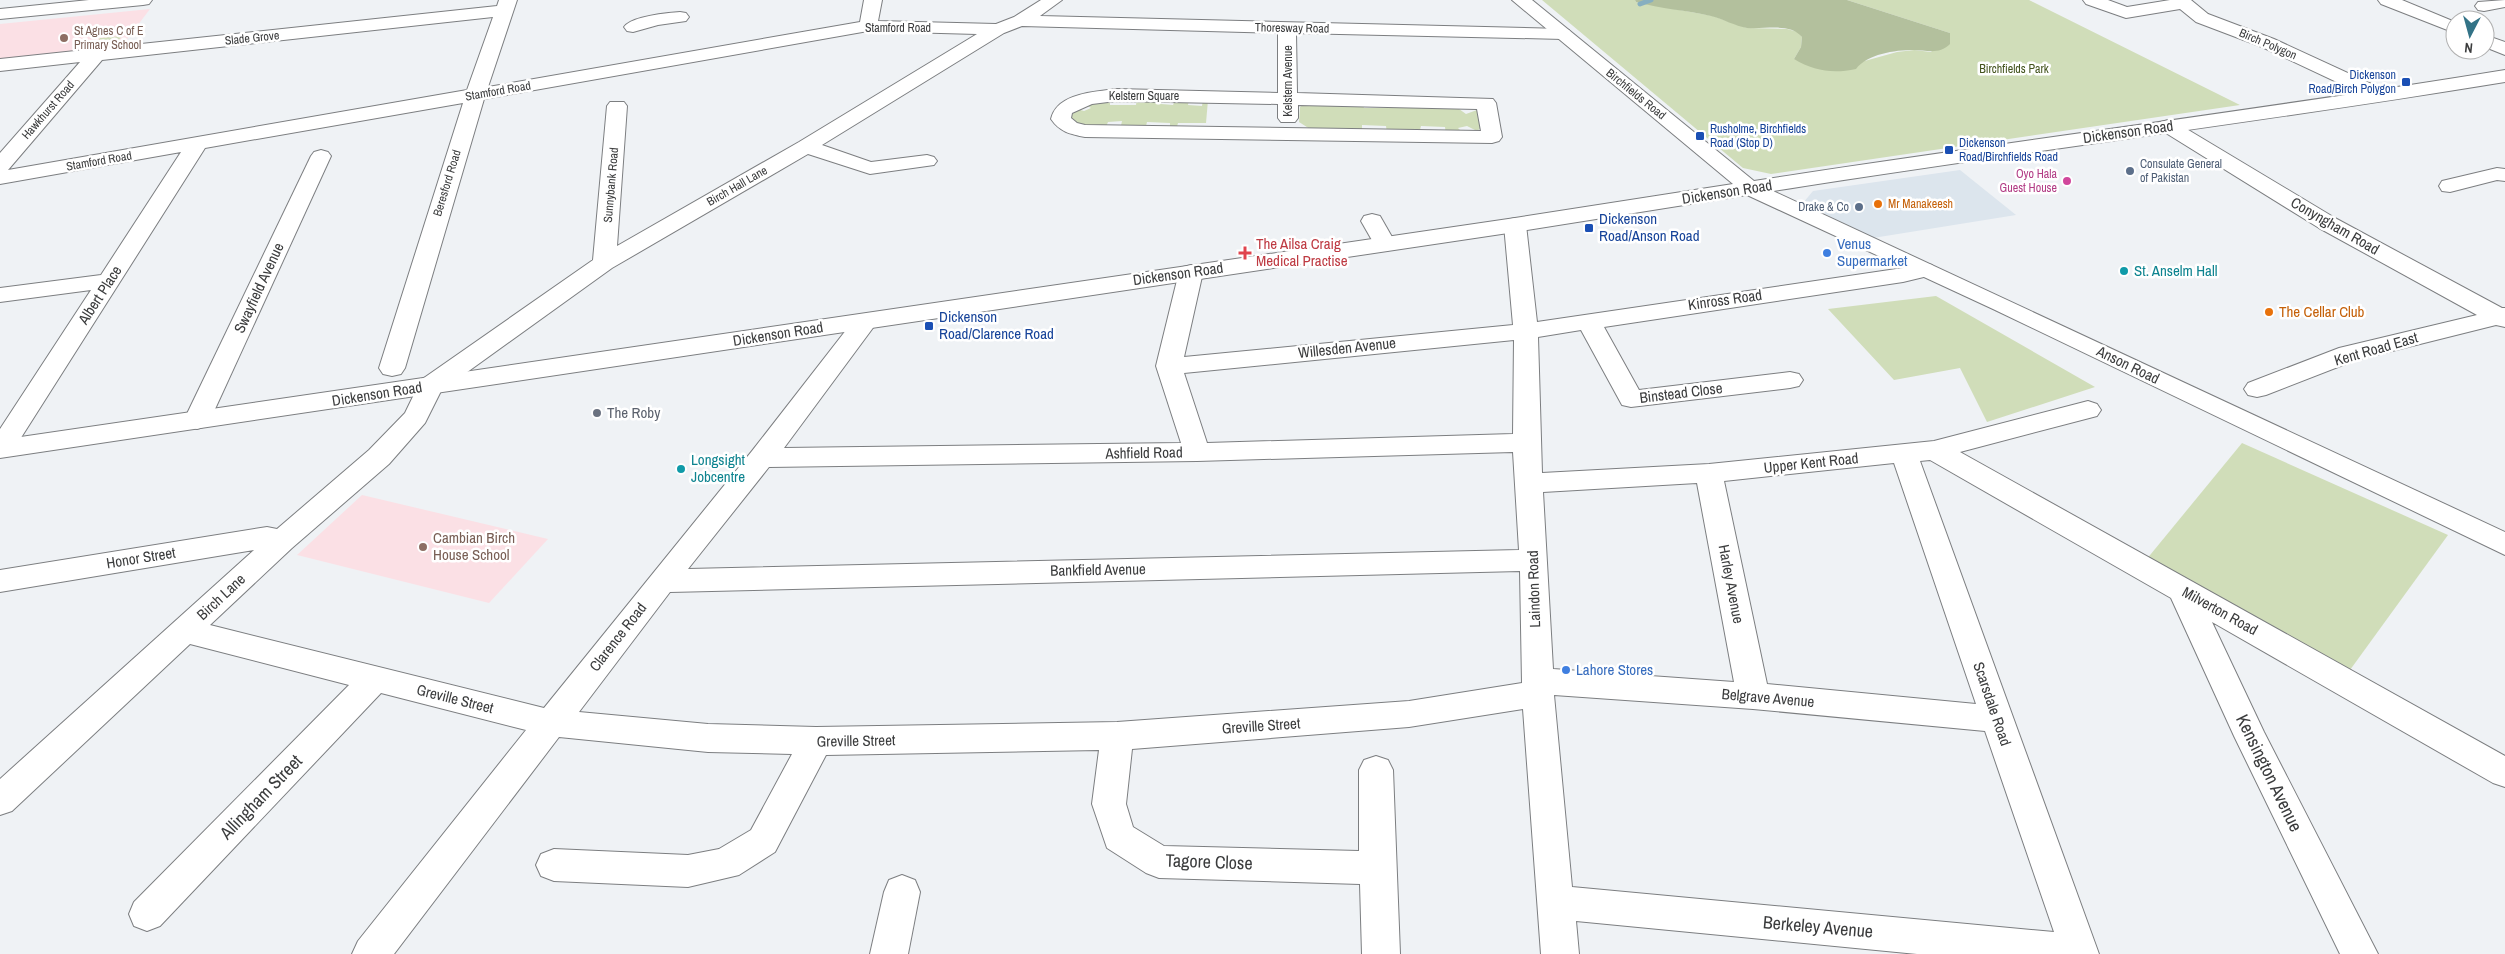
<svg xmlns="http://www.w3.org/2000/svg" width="2505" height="954" font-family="'Archivo Narrow',sans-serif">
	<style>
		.built { fill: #dce5ed }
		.education { fill: #fbe0e5 }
		.green { fill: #d0ddb9 }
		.forest { fill: #b3c09d }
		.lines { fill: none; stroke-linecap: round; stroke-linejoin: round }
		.stream { stroke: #87afc0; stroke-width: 5 }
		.minor-casing { stroke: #7c7e80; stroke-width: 2 }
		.highway-casing { stroke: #7c7e80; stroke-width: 2 }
		.minor { fill: #fff; fill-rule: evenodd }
		.highway { fill: #fff; fill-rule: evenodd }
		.education-dot { fill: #8d6e63; stroke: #fff; stroke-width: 2 }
		.transit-dot { fill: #1a4fb4; stroke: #fff; stroke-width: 2 }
		.service-dot { fill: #5c6f8a; stroke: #fff; stroke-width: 2 }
		.hotel-dot { fill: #d1479c; stroke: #fff; stroke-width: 2 }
		.food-dot { fill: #e8710a; stroke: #fff; stroke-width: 2 }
		.health-dot { fill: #e0444e; stroke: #fff; stroke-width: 2 }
		.shop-dot { fill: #3f7fe0; stroke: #fff; stroke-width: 2 }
		.culture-dot { fill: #0f9aa8; stroke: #fff; stroke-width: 2 }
		.worship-dot { fill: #6b7280; stroke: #fff; stroke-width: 2 }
		.labels { text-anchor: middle; stroke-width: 5; stroke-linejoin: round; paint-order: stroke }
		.far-street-label { font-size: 12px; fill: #3b3c3d; stroke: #fff }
		.far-education-label { font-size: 12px; fill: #785e54; stroke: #fff; text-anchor: start }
		.far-park-label { font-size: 12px; fill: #44541e; stroke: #fff }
		.far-transit-label { font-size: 12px; fill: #164399; stroke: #fff; text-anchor: start }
		.far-service-label { font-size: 12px; fill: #4e5e75; stroke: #fff; text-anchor: start }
		.far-hotel-label { font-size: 12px; fill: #b23c85; stroke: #fff; text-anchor: end }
		.far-food-label { font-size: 12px; fill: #c56008; stroke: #fff; text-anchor: start }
		.street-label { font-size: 15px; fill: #3b3c3d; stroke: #fff }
		.transit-label { font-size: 15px; fill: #164399; stroke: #fff; text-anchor: start }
		.health-label { font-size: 15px; fill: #be3a42; stroke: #fff; text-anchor: start }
		.shop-label { font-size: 15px; fill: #366cbe; stroke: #fff; text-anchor: start }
		.culture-label { font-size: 15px; fill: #0d838f; stroke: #fff; text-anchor: start }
		.food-label { font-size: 15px; fill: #c56008; stroke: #fff; text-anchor: start }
		.worship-label { font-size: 15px; fill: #5b616d; stroke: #fff; text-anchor: start }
		.education-label { font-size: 15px; fill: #785e54; stroke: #fff; text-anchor: start }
		.near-street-label { font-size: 18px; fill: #3b3c3d; stroke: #fff }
	</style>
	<rect width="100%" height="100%" fill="#eff2f5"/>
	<polygon class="built" points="1960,170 2016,215 1873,238 1803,203 1813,191"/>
	<g class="education">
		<polygon points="150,9 118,51 0,64 0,24"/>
		<polygon points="362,495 548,539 489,603 297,555"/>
	</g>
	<g class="green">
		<polygon points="1542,0 1635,0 1636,2 1713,16 1747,28 1787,29 1798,32 1802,37 1801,47 1794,59 1861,62 1897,52 1914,50 1931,52 1950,33 1847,0 2029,0 2240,105 1771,174 1743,168"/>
		<polygon points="122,36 110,51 88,54 100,38"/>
		<polygon points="1110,98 1110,105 1136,105 1137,98 1162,98 1161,104 1173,105 1176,98 1189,99 1188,105 1202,106 1203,99 1208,100 1206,123 1178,123 1176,130 1170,130 1170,123 1147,122 1145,130 1120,130 1122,121 1108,122 1105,129 1074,125 1068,117 1073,108 1084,111 1091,108 1083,103"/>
		<polygon points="1361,101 1364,108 1388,108 1387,102 1408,102 1409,108 1421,108 1420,102 1433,103 1434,109 1445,109 1445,103 1467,105 1459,109 1466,114 1477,110 1480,112 1481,128 1477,131 1467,126 1458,128 1464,134 1446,135 1445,127 1421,126 1419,134 1387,133 1386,126 1362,125 1362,133 1310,129 1299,122 1300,107 1306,103"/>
		<polygon points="1936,296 2095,387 1987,422 1960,368 1894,380 1828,309"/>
		<polygon points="2242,443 2448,535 2350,670 2146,560"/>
	</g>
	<path class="forest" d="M1635,0H1847L1950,33V44C1939,55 1927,50 1913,50C1895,50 1867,54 1856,69C1833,74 1814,71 1794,59L1801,47L1802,37C1790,22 1764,30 1747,28C1735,26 1723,19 1711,16C1686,10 1661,9 1636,2Z"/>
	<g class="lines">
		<polyline class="stream" points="1640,4 1651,0"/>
		<g class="minor-casing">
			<g id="minor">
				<polygon points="89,0 152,0 149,4 143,5 0,19 0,9"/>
				<path d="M499,0H517L488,87L860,22L864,0H882L878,21L996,24L1014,17L1041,0H1062L1040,16L1563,29L1569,30L1572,34L1569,38L1563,39L1296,33L1297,93L1493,99L1496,103L1502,137L1499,141L1492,143L1085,137C1070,134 1060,132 1051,119C1057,93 1094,92 1116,89L1278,93V33L1022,26L1004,33L822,145L871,162L927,155L934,157L937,161L934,165L870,174L808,154L612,268L441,391L425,423L389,464L292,548L210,625L544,708L752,451L857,316L866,314L875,316L878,321L784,448L1181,443L1156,366L1179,272L1183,267L1191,265L1199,267L1203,272L1184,357L1513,325L1504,225L1507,220L1515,218L1523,220L1526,225L1537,322L1903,268L1924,263L1932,265L1936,270L1932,275L1903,282L1604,327L1639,390L1790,372L1799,374L1803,380L1799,386L1790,388L1631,407L1622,405L1581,330L1538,337L1542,473L1709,464L1934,441L2088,401L2097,404L2101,410L2097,416L1960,452L2505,756V787L2493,783L2212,622L2264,732L2378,954H2340L2234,736L2171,598L1930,460L1920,461L2099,954H1917L1576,921L1579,954H1541L1523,709L1409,727L1132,749L1126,804L1133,827L1164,846L1359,851V770L1364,760L1376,756L1388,760L1393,770L1400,954H1362L1360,884L1159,878L1146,873L1107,848L1092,804L1099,750L826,755L775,852L739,875L688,887L554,881L541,876L536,865L541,854L554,849L688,855L719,849L751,830L792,754L708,752L559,737L394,954H352L358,941L526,730L381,693L160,926L147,931L134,926L129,914L134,902L349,685L190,644L12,811L0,815V779L254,550L0,592V570L267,527L277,529L369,450L405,413L421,380L593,260L607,106L610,102H624L627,106L617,246L799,142L977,34L868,31L484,99L405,368L401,374L392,376L383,374L379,368L463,103L205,148L17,444L0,450V429L91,290L0,302V288L101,275L181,152L0,184V153L80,62L0,71V59L497,6ZM493,17L467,90L8,170L102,60ZM1116,101L1278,104V118L1281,122H1295L1298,118V105L1477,109L1481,131L1085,125L1077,123L1071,118L1072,113L1092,104ZM1514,340L1513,434L1207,443L1184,373ZM1513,452L1519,550L688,569L769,467L1197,461ZM1894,463L1976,704L1767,684L1724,481ZM1697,483L1734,682L1553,669L1543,492ZM1520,571L1522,683L1409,701L1117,722L816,727L708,724L579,712L670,592ZM1554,695L1753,709L1985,731L2054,932L1572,887Z"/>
				<polygon points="2083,0 2108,0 2127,7 2170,0 2191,0 2208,14 2274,39 2389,92 2392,96 2389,100 2375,100 2262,47 2196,22 2180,9 2126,18 2086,4"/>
				<polygon points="2378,0 2402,0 2455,22 2455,33 2381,4"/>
				<polygon points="2505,0 2505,7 2484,11 2478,10 2475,6 2478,2"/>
				<path d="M680,12L686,13L689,17L686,21L658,25L633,32L627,31L624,27C632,16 667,13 680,12Z"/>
				<polygon points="2485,35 2505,42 2505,55 2485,47"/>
				<polygon points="2168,120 2175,122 2335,218 2502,308 2505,308 2505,327 2496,325 2356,360 2266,395 2257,397 2248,395 2244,389 2248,383 2339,348 2477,315 2319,228 2161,130 2158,126 2161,122"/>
				<polygon points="321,150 328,152 331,156 210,420 206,426 197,429 188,426 184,420 311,156 314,152"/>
				<polygon points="2497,168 2505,169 2505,181 2497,180 2450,192 2442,191 2439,186 2442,181"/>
				<polygon points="1372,214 1380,216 1396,244 1393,249 1385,251 1377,249 1361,221 1364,216"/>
				<polygon points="902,875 915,880 920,892 908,954 870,954 884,892 889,880"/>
			</g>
		</g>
		<g class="highway-casing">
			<path id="highway" d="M1512,0H1532L1754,181C2004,142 2255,111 2505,70V82C2262,122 2017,152 1773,191L2505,532V555L1993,309L1747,195L1515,232L0,458V440L1515,218L1733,184Z"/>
		</g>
		<use href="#minor" class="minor"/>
		<use href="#highway" class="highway"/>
	</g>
	<g class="education-dot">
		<circle cx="64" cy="38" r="5"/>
		<circle cx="423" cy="547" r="5"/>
	</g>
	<g class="transit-dot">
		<rect x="2401" y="77" width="10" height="10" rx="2.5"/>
		<rect x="1695" y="131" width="10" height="10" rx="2.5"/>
		<rect x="1944" y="145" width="10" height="10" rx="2.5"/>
		<rect x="1584" y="223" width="10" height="10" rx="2.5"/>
		<rect x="924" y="321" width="10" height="10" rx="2.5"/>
	</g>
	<g class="service-dot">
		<circle cx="2130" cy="171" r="5"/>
		<circle cx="1859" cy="207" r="5"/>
	</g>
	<circle class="hotel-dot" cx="2067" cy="181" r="5"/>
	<g class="food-dot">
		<circle cx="1878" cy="204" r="5"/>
		<circle cx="2269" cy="312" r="5"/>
	</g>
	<path class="health-dot" d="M1242.5 245.5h5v5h5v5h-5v5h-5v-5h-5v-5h5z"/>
	<g class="shop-dot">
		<circle cx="1827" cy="253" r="5"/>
		<circle cx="1566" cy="670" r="5"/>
	</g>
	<g class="culture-dot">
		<circle cx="2124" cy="271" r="5"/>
		<circle cx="681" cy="469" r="5"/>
	</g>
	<circle class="worship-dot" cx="597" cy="413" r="5"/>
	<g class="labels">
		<g class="far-street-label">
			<text x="898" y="32">Stamford Road</text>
			<text transform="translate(1292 28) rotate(1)" y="4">Thoresway Road</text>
			<text transform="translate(252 38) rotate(-6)" y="4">Slade Grove</text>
			<text transform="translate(2268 44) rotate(23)" y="4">Birch Polygon</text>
			<text transform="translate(1288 81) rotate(-90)" y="4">Kelstern Avenue</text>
			<text transform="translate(498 91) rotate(-10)" y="4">Stamford Road</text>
			<text transform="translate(1636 94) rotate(39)" y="4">Birchfields Road</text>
			<text x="1144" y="100">Kelstern Square</text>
			<text transform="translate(48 110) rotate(-49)" y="4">Hawkhurst Road</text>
			<text transform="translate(99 161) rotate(-10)" y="4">Stamford Road</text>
			<text transform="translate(447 183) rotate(-73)" y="4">Beresford Road</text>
			<text transform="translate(611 185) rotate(-85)" y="4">Sunnybank Road</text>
			<text transform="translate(737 186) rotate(-30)" y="4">Birch Hall Lane</text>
		</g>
		<g class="far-education-label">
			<text x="74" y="35">St Agnes C of E<tspan x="74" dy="14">Primary School</tspan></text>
		</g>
		<g class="far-park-label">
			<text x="2014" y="73">Birchfields Park</text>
		</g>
		<g class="far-transit-label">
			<text x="2396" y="79" text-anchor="end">Dickenson<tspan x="2396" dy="14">Road/Birch Polygon</tspan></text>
			<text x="1710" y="133">Rusholme, Birchfields<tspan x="1710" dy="14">Road (Stop D)</tspan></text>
			<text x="1959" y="147">Dickenson<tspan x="1959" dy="14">Road/Birchfields Road</tspan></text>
		</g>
		<g class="far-service-label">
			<text x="2140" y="168">Consulate General<tspan x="2140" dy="14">of Pakistan</tspan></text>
			<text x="1849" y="211" text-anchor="end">Drake &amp; Co</text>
		</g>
		<g class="far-hotel-label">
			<text x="2057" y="178">Oyo Hala<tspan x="2057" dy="14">Guest House</tspan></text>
		</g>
		<g class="far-food-label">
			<text x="1888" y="208">Mr Manakeesh</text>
		</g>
		<g class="street-label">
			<text transform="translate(2128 132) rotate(-8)" y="5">Dickenson Road</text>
			<text transform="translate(1727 192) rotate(-9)" y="5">Dickenson Road</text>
			<text transform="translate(2335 226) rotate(30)" y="5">Conyngham Road</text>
			<text transform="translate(1178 274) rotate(-8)" y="5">Dickenson Road</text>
			<text transform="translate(259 288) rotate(-65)" y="5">Swayfield Avenue</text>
			<text transform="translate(100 295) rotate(-57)" y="5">Albert Place</text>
			<text transform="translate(1725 300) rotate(-8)" y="5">Kinross Road</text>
			<text transform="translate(778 334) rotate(-9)" y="5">Dickenson Road</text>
			<text transform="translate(1347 348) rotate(-6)" y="5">Willesden Avenue</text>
			<text transform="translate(2376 349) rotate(-16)" y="5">Kent Road East</text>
			<text transform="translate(2128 365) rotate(26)" y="5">Anson Road</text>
			<text transform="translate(1681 393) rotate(-7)" y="5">Binstead Close</text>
			<text transform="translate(377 394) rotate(-9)" y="5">Dickenson Road</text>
			<text transform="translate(1144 453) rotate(-1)" y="5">Ashfield Road</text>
			<text transform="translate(1811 463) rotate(-6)" y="5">Upper Kent Road</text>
			<text transform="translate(141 558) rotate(-9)" y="5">Honor Street</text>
			<text transform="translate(1098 570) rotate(-1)" y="5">Bankfield Avenue</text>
			<text transform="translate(1731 584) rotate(79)" y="5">Harley Avenue</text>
			<text transform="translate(1534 589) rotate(-92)" y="5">Laindon Road</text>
			<text transform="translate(221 597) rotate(-43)" y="5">Birch Lane</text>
			<text transform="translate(2220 611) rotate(29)" y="5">Milverton Road</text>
			<text transform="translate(618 637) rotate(-52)" y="5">Clarence Road</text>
			<text transform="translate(1768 698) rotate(5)" y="5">Belgrave Avenue</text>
			<text transform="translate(455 699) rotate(14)" y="5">Greville Street</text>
			<text transform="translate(1992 704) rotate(71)" y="5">Scarsdale Road</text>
			<text transform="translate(1261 726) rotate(-4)" y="5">Greville Street</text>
			<text transform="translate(856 741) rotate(-1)" y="5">Greville Street</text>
		</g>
		<g class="transit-label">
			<text x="1599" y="224">Dickenson<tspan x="1599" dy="17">Road/Anson Road</tspan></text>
			<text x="939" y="322">Dickenson<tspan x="939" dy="17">Road/Clarence Road</tspan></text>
		</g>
		<g class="health-label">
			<text x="1256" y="249">The Ailsa Craig<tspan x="1256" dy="17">Medical Practise</tspan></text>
		</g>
		<g class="shop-label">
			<text x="1837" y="249">Venus<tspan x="1837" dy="17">Supermarket</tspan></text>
			<text x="1576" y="675">Lahore Stores</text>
		</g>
		<g class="culture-label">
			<text x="2134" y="276">St. Anselm Hall</text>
			<text x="691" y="465">Longsight<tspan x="691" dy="17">Jobcentre</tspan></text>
		</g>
		<g class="food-label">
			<text x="2279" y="317">The Cellar Club</text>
		</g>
		<g class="worship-label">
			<text x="607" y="418">The Roby</text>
		</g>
		<g class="education-label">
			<text x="433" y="543">Cambian Birch<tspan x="433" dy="17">House School</tspan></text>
		</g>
		<g class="near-street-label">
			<text transform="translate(2269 773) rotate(64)" y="6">Kensington Avenue</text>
			<text transform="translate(261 797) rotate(-46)" y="6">Allingham Street</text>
			<text transform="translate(1209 862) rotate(2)" y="6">Tagore Close</text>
			<text transform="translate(1818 927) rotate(5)" y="6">Berkeley Avenue</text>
		</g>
	</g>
	<g transform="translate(2470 35) rotate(186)"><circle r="24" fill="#ffffff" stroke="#b1b1b1"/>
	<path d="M0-4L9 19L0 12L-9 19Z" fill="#337387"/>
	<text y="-8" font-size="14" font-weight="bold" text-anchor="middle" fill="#3b3c3d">N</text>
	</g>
</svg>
